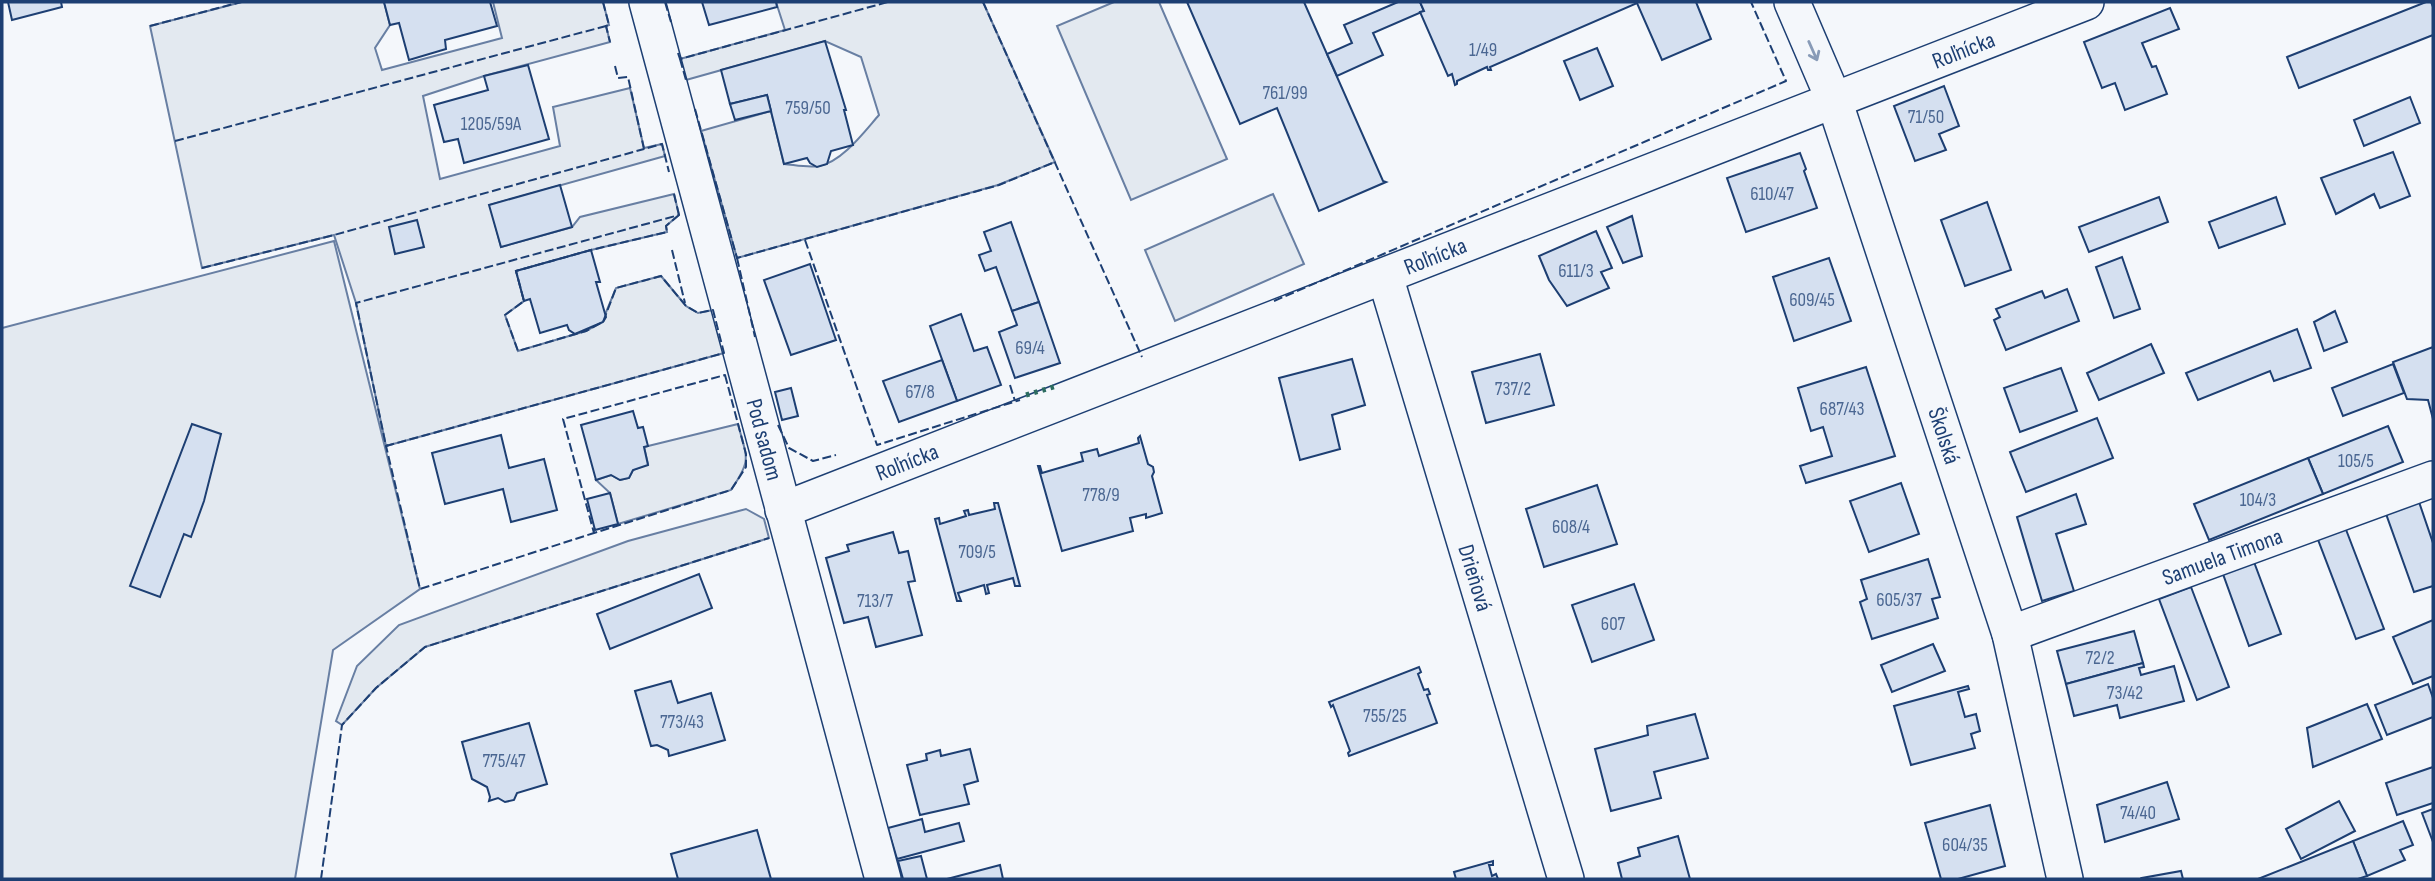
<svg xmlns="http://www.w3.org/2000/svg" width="2435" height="881" font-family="'Sofia Sans Condensed',sans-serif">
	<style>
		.green { fill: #e3e9f0; stroke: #687fa3; stroke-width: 2 }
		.building { fill: #d5e0f0; stroke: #1d3f73; stroke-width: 2 }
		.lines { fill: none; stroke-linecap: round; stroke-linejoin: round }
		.minor-casing { stroke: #1d3f73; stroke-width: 38 }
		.minor { stroke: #f4f7fb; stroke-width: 35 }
		.hedge { stroke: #2c6c60; stroke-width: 5; stroke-dasharray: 3.5 5; stroke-linecap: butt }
		.fence { stroke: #1d3f73; stroke-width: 2; stroke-dasharray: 9 3.5; stroke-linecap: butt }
		.oneway { stroke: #889bb7 }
		.labels { text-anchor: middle; stroke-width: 5; stroke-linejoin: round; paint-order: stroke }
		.number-label { font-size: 19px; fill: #4b6792 }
		.street-label { font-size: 23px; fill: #1d3f73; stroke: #f4f7fb }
	</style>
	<rect width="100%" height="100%" fill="#f4f7fb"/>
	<g class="green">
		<polygon points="242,2 384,2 390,25 375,48 382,70 502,38 493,2 603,2 609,25 606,26 610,42 484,76 423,96 440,179 560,146 553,107 630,88 644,148 662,144 665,156 490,205 501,247 572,227 580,217 674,194 679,215 666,226 667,232 591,250 516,271 524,301 505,315 518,351 586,331 602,322 616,288 661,276 686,306 698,313 713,310 724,353 386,446 356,303 334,235 202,268 150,26"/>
		<path d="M776,2H983L1055,162L998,185L737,258L701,131L771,111L784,164C795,165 808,168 819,166C842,162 864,132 879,115L861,57L825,41L686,80L680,59L785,30Z"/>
		<polygon points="1114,2 1159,2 1227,159 1131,200 1057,26"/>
		<polygon points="1273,194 1304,264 1175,321 1145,250"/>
		<polygon points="334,241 420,589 333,650 295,879 2,879 2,328"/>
		<path d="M738,424C747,459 752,459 731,490L618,524L610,493L596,480L611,475L620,480L629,478L633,470L648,464L644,447Z"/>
		<polygon points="746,509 764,519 769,538 425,647 376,688 342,725 336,721 357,666 399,625 628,541"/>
	</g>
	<g class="building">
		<polygon points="8,2 61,2 62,7 12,20"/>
		<polygon points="384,2 490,2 497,26 445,40 446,49 409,60 399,23 390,25"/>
		<polygon points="702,2 776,2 777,7 709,25"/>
		<polygon points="1187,2 1304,2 1383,181 1386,182 1319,211 1277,108 1240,124"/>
		<polygon points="1398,2 1420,2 1424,11 1373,33 1383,55 1337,76 1327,54 1352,43 1344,25"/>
		<polygon points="1420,2 1696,2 1711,39 1662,60 1637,3 1490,67 1491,70 1488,70 1487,67 1457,81 1457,84 1455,85 1452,74 1448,76 1420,12 1424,11"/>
		<polygon points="2426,2 2431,2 2433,7 2433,35 2299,88 2287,57"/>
		<polygon points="2170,8 2179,29 2142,43 2152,67 2156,66 2167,94 2125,110 2115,83 2102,88 2084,42"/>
		<polygon points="825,41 846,110 844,110 853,145 831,151 827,164 817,167 810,163 807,158 784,164 767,95 730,104 721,70"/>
		<polygon points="1597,48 1613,86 1580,100 1564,61"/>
		<polygon points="528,65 549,139 464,163 458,139 444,142 434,105 488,90 484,76"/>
		<polygon points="1944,86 1959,126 1939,134 1946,150 1915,161 1894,106"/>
		<polygon points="767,95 771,111 735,120 730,104"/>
		<polygon points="2410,97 2420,123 2364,146 2354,120"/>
		<polygon points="2393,152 2410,196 2380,208 2374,194 2336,214 2321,178"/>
		<polygon points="1800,153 1806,169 1804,171 1817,208 1746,232 1727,178"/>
		<polygon points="560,185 572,227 501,247 489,205"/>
		<polygon points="2159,197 2168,222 2089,252 2079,227"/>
		<polygon points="2276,197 2285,224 2219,248 2209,222"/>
		<polygon points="1987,202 2011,270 1965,286 1941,220"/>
		<polygon points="1632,216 1642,256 1623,263 1607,227"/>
		<polygon points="417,220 424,247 395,254 389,227"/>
		<polygon points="1011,222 1039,302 1012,311 996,267 985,271 979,255 991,251 984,232"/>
		<polygon points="1596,231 1612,268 1601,272 1609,288 1567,306 1549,280 1539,256"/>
		<polygon points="591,250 600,282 596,282 606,317 603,322 575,334 569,330 567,325 540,333 530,299 524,301 516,271"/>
		<polygon points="2122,257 2140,309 2114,318 2096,267"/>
		<polygon points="1829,258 1851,321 1794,341 1773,277"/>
		<polygon points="810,264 836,340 791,355 764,280"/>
		<polygon points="2067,289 2079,321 2006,350 1994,320 2000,317 1996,309 2042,291 2045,298"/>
		<polygon points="1039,302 1060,363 1015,378 999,332 1017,325 1012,311"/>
		<polygon points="2335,311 2347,342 2324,351 2314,322"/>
		<polygon points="961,314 974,351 987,347 1001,385 957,401 930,326"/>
		<polygon points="2297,329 2311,368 2274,381 2270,371 2198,400 2186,373"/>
		<polygon points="2151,344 2164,373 2099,400 2087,373"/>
		<polygon points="2433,347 2433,419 2428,400 2407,399 2393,362"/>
		<polygon points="1540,354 1554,405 1486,423 1472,372"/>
		<polygon points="1352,359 1365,405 1332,415 1340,449 1300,460 1279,378"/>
		<polygon points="942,360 957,401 899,422 883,381"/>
		<polygon points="2393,364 2404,393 2343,416 2332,388"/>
		<polygon points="1866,367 1895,456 1806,483 1800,466 1832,456 1823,427 1811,431 1798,388"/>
		<polygon points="2061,368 2077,411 2020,432 2004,388"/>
		<polygon points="791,388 798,416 782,420 775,392"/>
		<polygon points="633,411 638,428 643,427 648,446 644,447 648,465 633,470 629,478 620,480 611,475 596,480 581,425"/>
		<polygon points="2097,418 2113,458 2026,492 2010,452"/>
		<polygon points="192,424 221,434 204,501 191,537 184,534 160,597 130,586"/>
		<polygon points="2388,426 2403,462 2323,494 2308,458"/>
		<polygon points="501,435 509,468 544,459 557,510 511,522 503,489 445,504 432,453"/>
		<polygon points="1140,436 1148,464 1153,467 1154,472 1152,476 1162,513 1146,518 1146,514 1130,518 1133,531 1062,551 1038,466 1040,466 1042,473 1083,461 1081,453 1097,449 1099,456 1139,443 1138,438"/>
		<polygon points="2308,458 2323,494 2209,540 2194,504"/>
		<polygon points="1901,483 1919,534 1869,552 1850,501"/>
		<polygon points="1597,485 1617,544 1544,567 1526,509"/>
		<polygon points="610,493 618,524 595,530 587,499"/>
		<polygon points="2076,494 2086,524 2056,534 2074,591 2042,601 2017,517"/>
		<polygon points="2418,499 2433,543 2433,586 2414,592 2385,511"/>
		<polygon points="994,503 998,503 1020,586 1015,586 1013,578 987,585 989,593 986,594 984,585 958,593 961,601 957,601 935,519 939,518 940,524 966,516 964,511 968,510 969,515 995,509"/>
		<polygon points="2345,527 2384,629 2356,639 2317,537"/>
		<polygon points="893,532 899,553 908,551 915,581 908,582 922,635 876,647 868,617 844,623 826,558 849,551 847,545"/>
		<polygon points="1928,559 1940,597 1932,599 1938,618 1872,639 1860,602 1867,599 1861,580"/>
		<polygon points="2254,562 2281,634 2249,646 2223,574"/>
		<polygon points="699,574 712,608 610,649 597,614"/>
		<polygon points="1634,584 1654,640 1592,662 1572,605"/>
		<polygon points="2191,587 2229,687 2197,700 2159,599"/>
		<polygon points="2433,620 2433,676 2413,684 2393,637"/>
		<polygon points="2134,631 2143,663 2066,684 2057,651"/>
		<polygon points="1933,644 1945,671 1892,692 1881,665"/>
		<polygon points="2143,663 2144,667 2139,668 2141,675 2174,666 2184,701 2120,718 2117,705 2074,716 2066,684"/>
		<polygon points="1419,667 1421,672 1418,674 1424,690 1428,689 1430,694 1427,695 1437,723 1349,756 1348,753 1350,751 1333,705 1331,707 1329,702"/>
		<polygon points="671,681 678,703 711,693 725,740 669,756 668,750 657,745 651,746 635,691"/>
		<polygon points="2428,684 2433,698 2433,717 2387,735 2375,705"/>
		<polygon points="1968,686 1969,689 1958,692 1965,717 1976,714 1980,731 1971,734 1975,748 1911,765 1894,706"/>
		<polygon points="2367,704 2382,739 2313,767 2307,728"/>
		<polygon points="1695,714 1708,758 1654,772 1661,798 1611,811 1595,749 1648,735 1647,726"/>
		<polygon points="529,723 547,784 517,793 514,800 505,802 498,798 489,801 490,797 487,787 472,779 462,742"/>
		<polygon points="970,749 978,781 964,785 969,804 920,815 907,765 927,760 926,754 940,750 941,756"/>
		<polygon points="2433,767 2433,803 2397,815 2386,783"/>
		<polygon points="2167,782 2179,819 2105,842 2097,805"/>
		<polygon points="2339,801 2355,831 2301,859 2286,829"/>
		<polygon points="1990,805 2005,866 1958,879 1941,879 1925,823"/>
		<polygon points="2433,809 2433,842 2422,813"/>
		<polygon points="922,819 925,832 959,823 964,841 897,859 888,828"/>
		<polygon points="2403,821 2413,845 2400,850 2405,860 2367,876 2353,841"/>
		<polygon points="757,830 771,879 678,879 671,854"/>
		<polygon points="1678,836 1690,879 1622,879 1618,863 1640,856 1638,848"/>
		<polygon points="2353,841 2367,876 2358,879 2258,879"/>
		<polygon points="921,856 927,879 903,879 898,861"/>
		<polygon points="1493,861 1493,865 1489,865 1492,876 1496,874 1498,879 1456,879 1454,872"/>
		<polygon points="1000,865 1003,879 947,879"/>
		<polygon points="2181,871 2183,879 2143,879 2142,878"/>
	</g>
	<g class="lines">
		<g class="minor-casing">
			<g id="minor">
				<path id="s1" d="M647,2L883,879"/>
				<path id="s2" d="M1792,2L1834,100L2010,634L2065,879"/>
				<path id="s3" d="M1385,276L1566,879"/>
				<path id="s4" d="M783,510L2086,2"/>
				<path id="s5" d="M2010,634L2433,479"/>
			</g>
		</g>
		<use href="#minor" class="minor"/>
		<polyline class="hedge" points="1026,395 1057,386"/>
		<g class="fence">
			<polyline points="603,2 609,25 606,26 610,42"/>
			<polyline points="665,2 671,22"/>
			<polyline points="983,2 1142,357"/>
			<polyline points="150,26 241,2"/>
			<polyline points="678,53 680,59 888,2"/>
			<polyline points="680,59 686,80"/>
			<polyline points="615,66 618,78 628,77 644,149 662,144 669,172"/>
			<polyline points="695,109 737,258 999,185 1055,162"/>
			<polyline points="175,141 606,26"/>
			<polyline points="674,194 679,215 677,217"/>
			<polygon points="679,215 666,226 667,232 591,250 516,271 524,301 505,315 518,351 586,331 603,322 616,288 661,276 686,306 698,313 713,310 724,353 386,446 356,303"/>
			<polyline points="805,240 877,445 1020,400"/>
			<polyline points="672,250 685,303"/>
			<polyline points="737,258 755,337"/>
			<polyline points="202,268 334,235 644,149"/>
			<polyline points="1274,301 1786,81 1751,2"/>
			<polygon points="725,375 746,454 746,467 731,490 594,533 563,419"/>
			<polyline points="1010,385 1015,401"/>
			<polyline points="778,425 789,448 813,461 836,455"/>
			<polyline points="388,445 386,446 420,589 594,533"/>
			<polyline points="321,879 342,725 376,688 425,647 769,538"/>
		</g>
	</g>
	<defs><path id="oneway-shaft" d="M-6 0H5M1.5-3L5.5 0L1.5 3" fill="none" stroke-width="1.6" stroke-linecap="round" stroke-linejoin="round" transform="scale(1.75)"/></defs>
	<use class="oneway" href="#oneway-shaft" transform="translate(1813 51) rotate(66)"/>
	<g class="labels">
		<g class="number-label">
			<text x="1483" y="56">1/49</text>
			<text x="1285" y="99">761/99</text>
			<text x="808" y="114">759/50</text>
			<text x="1926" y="123">71/50</text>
			<text x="491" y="130">1205/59A</text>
			<text x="1772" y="200">610/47</text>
			<text x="1576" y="277">611/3</text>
			<text x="1812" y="306">609/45</text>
			<text x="1030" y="354">69/4</text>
			<text x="1513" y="395">737/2</text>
			<text x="920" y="398">67/8</text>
			<text x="1842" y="415">687/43</text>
			<text x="2356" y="467">105/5</text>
			<text x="1101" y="501">778/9</text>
			<text x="2258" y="506">104/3</text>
			<text x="1571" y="533">608/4</text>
			<text x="977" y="558">709/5</text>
			<text x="1899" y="606">605/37</text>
			<text x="875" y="607">713/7</text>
			<text x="1613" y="630">607</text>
			<text x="2100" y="664">72/2</text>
			<text x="2125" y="699">73/42</text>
			<text x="1385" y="722">755/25</text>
			<text x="682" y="728">773/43</text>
			<text x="504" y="767">775/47</text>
			<text x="2138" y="819">74/40</text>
			<text x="1965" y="851">604/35</text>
		</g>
		<g class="street-label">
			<text dy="8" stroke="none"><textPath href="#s4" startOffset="1267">Roľnícka</textPath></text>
			<text dy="8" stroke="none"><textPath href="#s4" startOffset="700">Roľnícka</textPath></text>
			<text dy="8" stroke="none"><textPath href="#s2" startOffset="460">Školská</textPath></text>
			<text dy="8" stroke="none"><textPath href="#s1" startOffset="453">Pod sadom</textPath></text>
			<text dy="8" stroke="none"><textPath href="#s4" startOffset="133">Roľnícka</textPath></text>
			<text dy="8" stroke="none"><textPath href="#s5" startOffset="226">Samuela Timona</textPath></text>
			<text dy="8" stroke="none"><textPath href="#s3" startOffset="315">Drieňová</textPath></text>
		</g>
	</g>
	<rect width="2435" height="881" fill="none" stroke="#1d3f73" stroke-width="7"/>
</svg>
